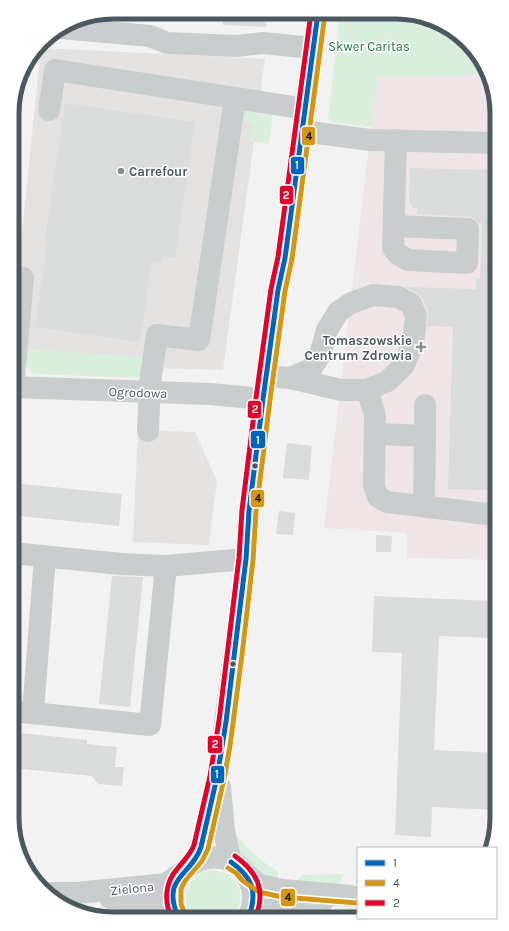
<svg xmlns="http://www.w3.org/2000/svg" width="509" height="931" font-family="Karla,sans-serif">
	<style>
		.commercial { fill: #e4e2e0 }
		.medical { fill: #efe5e6 }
		.green { fill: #daeede }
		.building { fill: #dadbdb }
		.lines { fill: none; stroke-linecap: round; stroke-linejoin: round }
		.minor { stroke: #cacdce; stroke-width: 22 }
		.bus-1-casing { stroke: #fff; stroke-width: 8 }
		.bus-2-casing { stroke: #fff; stroke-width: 8 }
		.bus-3-casing { stroke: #fff; stroke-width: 8 }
		.bus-1 { stroke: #0065bd; stroke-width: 5 }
		.bus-2 { stroke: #d59613; stroke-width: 5 }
		.bus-3 { stroke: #e4002b; stroke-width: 5 }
		.poi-dot { fill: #868e91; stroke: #fff; stroke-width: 1.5 }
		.bus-dot { fill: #4b585d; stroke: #fff; stroke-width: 1.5 }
		.labels { text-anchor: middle; stroke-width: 3; stroke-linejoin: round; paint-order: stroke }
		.park-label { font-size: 13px; fill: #22783d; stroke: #fff }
		.poi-label { font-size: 13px; font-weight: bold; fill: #4b585d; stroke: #fff; text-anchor: start }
		.street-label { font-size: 13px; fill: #4b585d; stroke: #fff }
		.rim { fill: none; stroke: #4b585d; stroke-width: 5 }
		.line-badge { stroke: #fff; stroke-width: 1.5 }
		.badge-label { font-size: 11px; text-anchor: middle; font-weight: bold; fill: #fff }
		.pale-badge-label { font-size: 11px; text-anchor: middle; font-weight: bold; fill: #111 }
	</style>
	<rect width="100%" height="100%" fill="#f3f2f2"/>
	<g class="commercial">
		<polygon points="41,48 265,59 223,370 13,364 13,319"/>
		<polygon points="138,430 195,432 217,481 209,545 133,542"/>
	</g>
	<polygon class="medical" points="488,75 492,80 497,113 497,560 407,558 407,533 324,528 377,77"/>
	<g class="green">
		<polygon points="340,13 415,14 462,37 488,75 378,77 372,127 331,122 328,119"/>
		<path d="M252,109L273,113L269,144L250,141L253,123L239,120C242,113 245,111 252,109Z"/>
		<polygon points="29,350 35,350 141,356 144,359 141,374 138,378 33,374 25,366 21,357"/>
		<polygon points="236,836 255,855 269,866 278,871 278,883 267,881 240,854"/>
		<path d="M212,870C238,873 249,894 233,916L194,917C182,906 184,885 197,875C202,872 206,871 212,870Z"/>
		<polygon points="344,874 338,885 296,885 298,879 302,875"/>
		<polygon points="358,907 358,915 295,915"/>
	</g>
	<g class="building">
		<polygon points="223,13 267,13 266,27 223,25"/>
		<polygon points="65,103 195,122 175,258 163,256 161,263 151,261 140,342 35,327 48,239 45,239"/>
		<polygon points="410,168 497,170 497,344 493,344 488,490 448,489 453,327 427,326 428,312 423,299 417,293 405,287 476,289 476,279 480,279 482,223 479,223 474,218 469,217 417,214 417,208 412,208 412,203 409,203"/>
		<polygon points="287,443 312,446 309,480 283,478"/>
		<polygon points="22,484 122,494 119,526 19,516"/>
		<polygon points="279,511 295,513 293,535 276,534"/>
		<polygon points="376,535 392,536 391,552 376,552"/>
		<polygon points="112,576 143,577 130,707 99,704"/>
		<polygon points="374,596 494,601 493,638 439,636 434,750 497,753 497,810 432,807 431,837 395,835 402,653 372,652"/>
		<polygon points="12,732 87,740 87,744 117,747 115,767 124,767 122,786 98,784 92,776 12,768"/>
	</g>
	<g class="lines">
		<g class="minor">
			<polyline points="61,28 150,36 167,43 236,46 263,43 313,48"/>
			<polyline points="49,110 55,70 306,109"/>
			<polyline points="302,131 370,140 497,143"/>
			<polyline points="394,226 468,229 467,263 408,260 398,254 393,248 396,140"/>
			<polyline points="266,376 290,378 341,390 367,390 388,381 404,365 413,343 416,316 411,304 398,297 373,295 351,303 338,312 327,330 320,355 311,369 290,378"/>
			<polyline points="13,387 210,394 263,399"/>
			<polyline points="13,387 23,278"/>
			<polyline points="367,390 375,415 374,486 378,497 387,502 487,514 497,510"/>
			<polyline points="425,405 425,436"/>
			<polyline points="148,431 150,382 157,335 199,340 235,98"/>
			<polyline points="376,434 425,436 424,506"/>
			<polyline points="12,553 121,564 166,566 246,559"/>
			<polyline points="12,711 150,725 166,566"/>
			<polyline points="33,713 45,557"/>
			<polyline points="220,787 224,831 231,862"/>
			<polyline points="191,864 200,852 219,768 243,586 246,559 249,511 263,399 278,290 285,258 318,13"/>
			<polyline points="247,875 260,885 283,890 351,896"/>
			<polyline points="48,893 77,893 166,884 183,872"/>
			<polyline points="110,898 166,908 177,917"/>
			<polyline points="254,916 260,911 323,901"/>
			<path d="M178,917C156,865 225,835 248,878C255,891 255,903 249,916"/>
		</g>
		<g class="bus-1-casing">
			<g id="bus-1">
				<path d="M231,862C252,877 258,891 249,916"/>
				<path d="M178,917C161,876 191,877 201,847L217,777L226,722L246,559L249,511L263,399L278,290L285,258L318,13"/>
			</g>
		</g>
		<g class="bus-2-casing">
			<g id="bus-2">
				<polyline points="228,868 236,873 243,881 259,892 282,897 357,903"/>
				<polyline points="185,914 181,904 181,889 185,881 202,861 208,849 224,779 230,746 242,655 253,560 256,512 270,400 285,291 292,259 325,14"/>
			</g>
		</g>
		<g class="bus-3-casing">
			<g id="bus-3">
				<path d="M235,856C257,872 266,889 256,916"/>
				<path d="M171,917C164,900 165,882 178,868C184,860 191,854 194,845L210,776L219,721L239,558L242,510L256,398L271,289L278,257L311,13"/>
			</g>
		</g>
		<use href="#bus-1" class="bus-1"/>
		<use href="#bus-2" class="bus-2"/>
		<use href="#bus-3" class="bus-3"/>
	</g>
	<g class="poi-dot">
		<circle cx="121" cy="171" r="4"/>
		<path d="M419 341h4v4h4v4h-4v4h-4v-4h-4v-4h4z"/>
	</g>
	<g class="bus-dot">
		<circle cx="255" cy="466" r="3.5"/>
		<circle cx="233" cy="664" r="3.5"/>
	</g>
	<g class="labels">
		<g class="park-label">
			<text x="369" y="51">Skwer Caritas</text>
		</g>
		<g class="poi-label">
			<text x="129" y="176">Carrefour</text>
			<text x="412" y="345" text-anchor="end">Tomaszowskie<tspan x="412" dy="15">Centrum Zdrowia</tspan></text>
		</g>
		<g class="street-label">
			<text transform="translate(138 392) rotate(2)" y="5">Ogrodowa</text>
			<text transform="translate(132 888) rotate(-6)" y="5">Zielona</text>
		</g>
	</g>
	<path d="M0 0H509V931H0ZM113 19H396A94 94 0 0 1 490 113V818A94 94 0 0 1 396 912H113A94 94 0 0 1 19 818V113A94 94 0 0 1 113 19Z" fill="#fff" fill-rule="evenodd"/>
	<path class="rim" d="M113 19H396A94 94 0 0 1 490 113V818A94 94 0 0 1 396 912H113A94 94 0 0 1 19 818V113A94 94 0 0 1 113 19Z"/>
	<g class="line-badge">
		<rect x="301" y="126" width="15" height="20" rx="4" fill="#d59613"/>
		<rect x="290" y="156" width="15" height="19" rx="4" fill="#0065bd"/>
		<rect x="279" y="185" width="15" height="20" rx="4" fill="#e4002b"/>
		<rect x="247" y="400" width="15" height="19" rx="4" fill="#e4002b"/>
		<rect x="250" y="430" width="16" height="19" rx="4" fill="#0065bd"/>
		<rect x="250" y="489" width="15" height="19" rx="4" fill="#d59613"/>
		<rect x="207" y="735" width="16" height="19" rx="4" fill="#e4002b"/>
		<rect x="210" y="765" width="15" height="19" rx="4" fill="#0065bd"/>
		<rect x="280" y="888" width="16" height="19" rx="4" fill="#d59613"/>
	</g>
	<g class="badge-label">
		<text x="297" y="169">1</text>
		<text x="286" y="199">2</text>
		<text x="255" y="413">2</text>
		<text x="258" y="444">1</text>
		<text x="215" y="748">2</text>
		<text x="217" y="778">1</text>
	</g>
	<g class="pale-badge-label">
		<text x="309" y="140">4</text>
		<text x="258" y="502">4</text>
		<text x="288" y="901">4</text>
	</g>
	<rect x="357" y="847" width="140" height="72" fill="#ffffff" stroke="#b7bcbe"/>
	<rect x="365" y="860" width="20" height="6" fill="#0065bd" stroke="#b7bcbe"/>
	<text x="393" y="867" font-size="12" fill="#4b585d">1</text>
	<rect x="365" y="880" width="20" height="6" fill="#d59613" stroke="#b7bcbe"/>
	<text x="393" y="887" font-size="12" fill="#4b585d">4</text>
	<rect x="365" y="900" width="20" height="6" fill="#e4002b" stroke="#b7bcbe"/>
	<text x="393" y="907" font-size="12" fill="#4b585d">2</text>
</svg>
